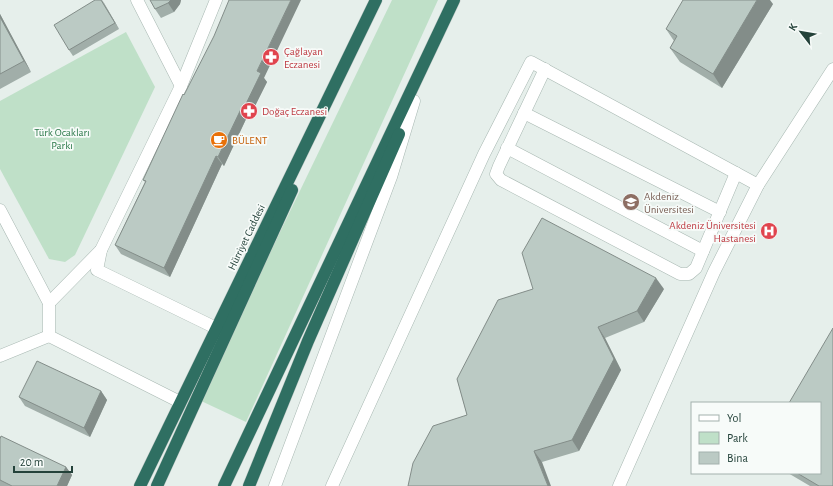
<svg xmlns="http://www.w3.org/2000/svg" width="833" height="486" font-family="'Alegreya Sans',sans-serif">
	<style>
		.green { fill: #bfe0c8 }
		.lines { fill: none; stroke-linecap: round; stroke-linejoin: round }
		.minor-casing { stroke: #a8b8b2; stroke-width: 13 }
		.highway-casing { stroke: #c2cac8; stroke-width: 13 }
		.minor { stroke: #fff; stroke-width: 12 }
		.highway { stroke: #2f6f62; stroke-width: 12 }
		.wall { fill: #a1aea9 }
		.shaded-wall { fill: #838d89 }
		.building { fill: #bbcac4; stroke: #838d89 }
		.labels { text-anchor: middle; stroke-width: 3.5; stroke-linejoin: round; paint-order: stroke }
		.health-label { font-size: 11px; fill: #be3a42; stroke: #f7fbf9; text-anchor: start }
		.park-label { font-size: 11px; fill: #2d7a4b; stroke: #f7fbf9 }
		.food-label { font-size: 11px; fill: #c56008; stroke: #f7fbf9; text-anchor: start }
		.education-label { font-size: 11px; fill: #785e54; stroke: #f7fbf9; text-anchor: start }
		.street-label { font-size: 11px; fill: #24423a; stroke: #f7fbf9 }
	</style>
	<rect width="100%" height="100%" fill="#e6efeb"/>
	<g class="green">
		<polygon points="392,0 438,0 246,422 199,400"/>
		<polygon points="126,32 155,87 75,255 65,262 49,259 0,169 0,101"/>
	</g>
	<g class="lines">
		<g class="minor-casing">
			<g id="minor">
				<polyline points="137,0 181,86"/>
				<polyline points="545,69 499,166 496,174 501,180 680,274 689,274 696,268 736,173"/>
				<polyline points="524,113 720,212"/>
				<polyline points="507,148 703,251"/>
				<polyline points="0,210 49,303 49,336 180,402"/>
				<polyline points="101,250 97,270 216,328"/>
				<polyline points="49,303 101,250 181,86 216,0"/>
				<polyline points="0,356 49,336"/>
				<polyline points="275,486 391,177 414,101"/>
				<polyline points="332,486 484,154 531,62 758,185"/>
				<polyline points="619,486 714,272 758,185 833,69"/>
			</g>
		</g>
		<g class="highway-casing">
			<g id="highway">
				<polyline points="140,486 376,0"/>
				<polyline points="157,486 292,190"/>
				<polyline points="224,486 454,0"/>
				<polyline points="249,486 308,341 399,134"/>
			</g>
		</g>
		<use href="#minor" class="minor"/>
		<use href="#highway" class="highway"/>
	</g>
	<g class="wall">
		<polygon points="102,0 119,29 73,56 69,50"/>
		<polygon points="150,0 181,0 180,4 174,12 161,18 155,9"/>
		<polygon points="773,4 722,88 680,62 670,48 674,41 666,29"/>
		<polygon points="0,14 31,72 0,89"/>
		<polygon points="264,78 267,82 249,118 247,117 224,166 222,164 170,277 121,254 115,245 145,182 143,180 184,95"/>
		<polygon points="664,289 644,322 605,338 621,370 579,451 542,462 467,415 457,379"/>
		<polygon points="101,391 107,400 90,437 25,406 19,397"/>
		<polygon points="0,439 66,467 72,475 67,486 0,486"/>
		<polygon points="788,473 820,473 833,486 810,486"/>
	</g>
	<g class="shaded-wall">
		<polygon points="102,0 104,3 119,29 115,23"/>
		<polygon points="171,0 181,0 180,4 174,12 168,3"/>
		<polygon points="291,0 301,0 264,78 267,82 249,118 243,110 257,71"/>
		<polygon points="757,0 770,0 773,4 722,88 713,74"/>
		<polygon points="0,14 31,72 24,61 0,17"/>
		<polygon points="241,109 247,117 224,166 218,157"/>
		<polygon points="216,156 222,164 170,277 164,268"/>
		<polygon points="656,278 664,289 644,322 637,311"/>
		<polygon points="598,327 605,338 621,370 579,451 572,440"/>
		<polygon points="101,391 107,400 90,437 84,428"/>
		<polygon points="534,451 542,462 551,486 548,486"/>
		<polygon points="66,467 72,475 67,486 57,486"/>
	</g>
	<g class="building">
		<polygon points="95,0 101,0 115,23 69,50 54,25"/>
		<polygon points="150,0 171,0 168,3 155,9"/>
		<polygon points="229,0 291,0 257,71 261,73 243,110 241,109 218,157 216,156 164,268 115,245 146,181 143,180 183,94 184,95 214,36"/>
		<polygon points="683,0 757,0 713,74 670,48 677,36 666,29"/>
		<polygon points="0,17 24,61 0,74"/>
		<polygon points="542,218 656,278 637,311 598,327 614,359 572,440 534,451 548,486 408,486 413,463 433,426 467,415 457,379 498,300 533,289 522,253"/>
		<polygon points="833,328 833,486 819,486 797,473 820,473 820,403 789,403"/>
		<polygon points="37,361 101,391 84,428 19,397"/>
		<polygon points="1,436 66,467 57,486 12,486 0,480 0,439"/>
	</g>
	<defs>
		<g id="pharmacy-disc" transform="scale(0.9)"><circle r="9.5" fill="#e0444e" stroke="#f7fbf9"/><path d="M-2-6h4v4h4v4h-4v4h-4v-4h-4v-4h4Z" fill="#fff"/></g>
		<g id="cafe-disc" transform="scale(0.9)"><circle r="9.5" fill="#e8710a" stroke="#f7fbf9"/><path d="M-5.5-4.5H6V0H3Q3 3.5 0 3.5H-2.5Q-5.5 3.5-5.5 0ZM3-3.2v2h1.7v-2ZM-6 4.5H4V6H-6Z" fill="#fff"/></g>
		<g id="university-disc" transform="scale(0.9)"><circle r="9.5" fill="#8d6e63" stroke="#f7fbf9"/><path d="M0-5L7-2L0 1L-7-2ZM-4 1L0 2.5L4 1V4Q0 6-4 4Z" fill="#fff"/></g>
		<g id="hospital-disc" transform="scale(0.9)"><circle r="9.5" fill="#e0444e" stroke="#f7fbf9"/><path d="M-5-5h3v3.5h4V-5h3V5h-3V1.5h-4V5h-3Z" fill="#fff"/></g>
	</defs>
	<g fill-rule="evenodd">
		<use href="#pharmacy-disc" x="271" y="57"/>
		<use href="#pharmacy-disc" x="249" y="111"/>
		<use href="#cafe-disc" x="219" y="140"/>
		<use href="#university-disc" x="631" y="202"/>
		<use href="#hospital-disc" x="769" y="231"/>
	</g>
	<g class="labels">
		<g class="health-label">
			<text x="284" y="55">Çağlayan<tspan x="284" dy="13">Eczanesi</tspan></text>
			<text x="262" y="115">Doğaç Eczanesi</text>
			<text x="756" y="229" text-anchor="end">Akdeniz Üniversitesi<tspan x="756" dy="13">Hastanesi</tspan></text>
		</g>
		<g class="park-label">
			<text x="62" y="136">Türk Ocakları<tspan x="62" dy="13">Parkı</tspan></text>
		</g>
		<g class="food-label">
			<text x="232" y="144">BÜLENT</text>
		</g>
		<g class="education-label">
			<text x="644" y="200">Akdeniz<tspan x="644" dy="13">Üniversitesi</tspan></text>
		</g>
		<g class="street-label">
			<text transform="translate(246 237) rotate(-64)" y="4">Hürriyet Caddesi</text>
		</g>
	</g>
	<rect x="691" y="402" width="130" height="72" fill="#f7fbf9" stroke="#a3b1ad"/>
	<rect x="699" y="415" width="20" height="6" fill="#ffffff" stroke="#a3b1ad"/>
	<text x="727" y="422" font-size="12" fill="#24423a">Yol</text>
	<rect x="699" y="432" width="20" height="12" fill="#bfe0c8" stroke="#a3b1ad"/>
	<text x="727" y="442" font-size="12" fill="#24423a">Park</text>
	<rect x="699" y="452" width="20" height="12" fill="#bbcac4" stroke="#a3b1ad"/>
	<text x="727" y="462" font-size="12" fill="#24423a">Bina</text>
	<g transform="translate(801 32) rotate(301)" stroke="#f7fbf9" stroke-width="3" paint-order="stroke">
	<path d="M0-3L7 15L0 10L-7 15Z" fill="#24423a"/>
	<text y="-6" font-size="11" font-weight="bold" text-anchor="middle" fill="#24423a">K</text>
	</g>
	<path d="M14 466v6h58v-6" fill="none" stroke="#24423a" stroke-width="2"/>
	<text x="20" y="466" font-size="12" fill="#24423a" stroke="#f7fbf9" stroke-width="3" paint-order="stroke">20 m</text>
</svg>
